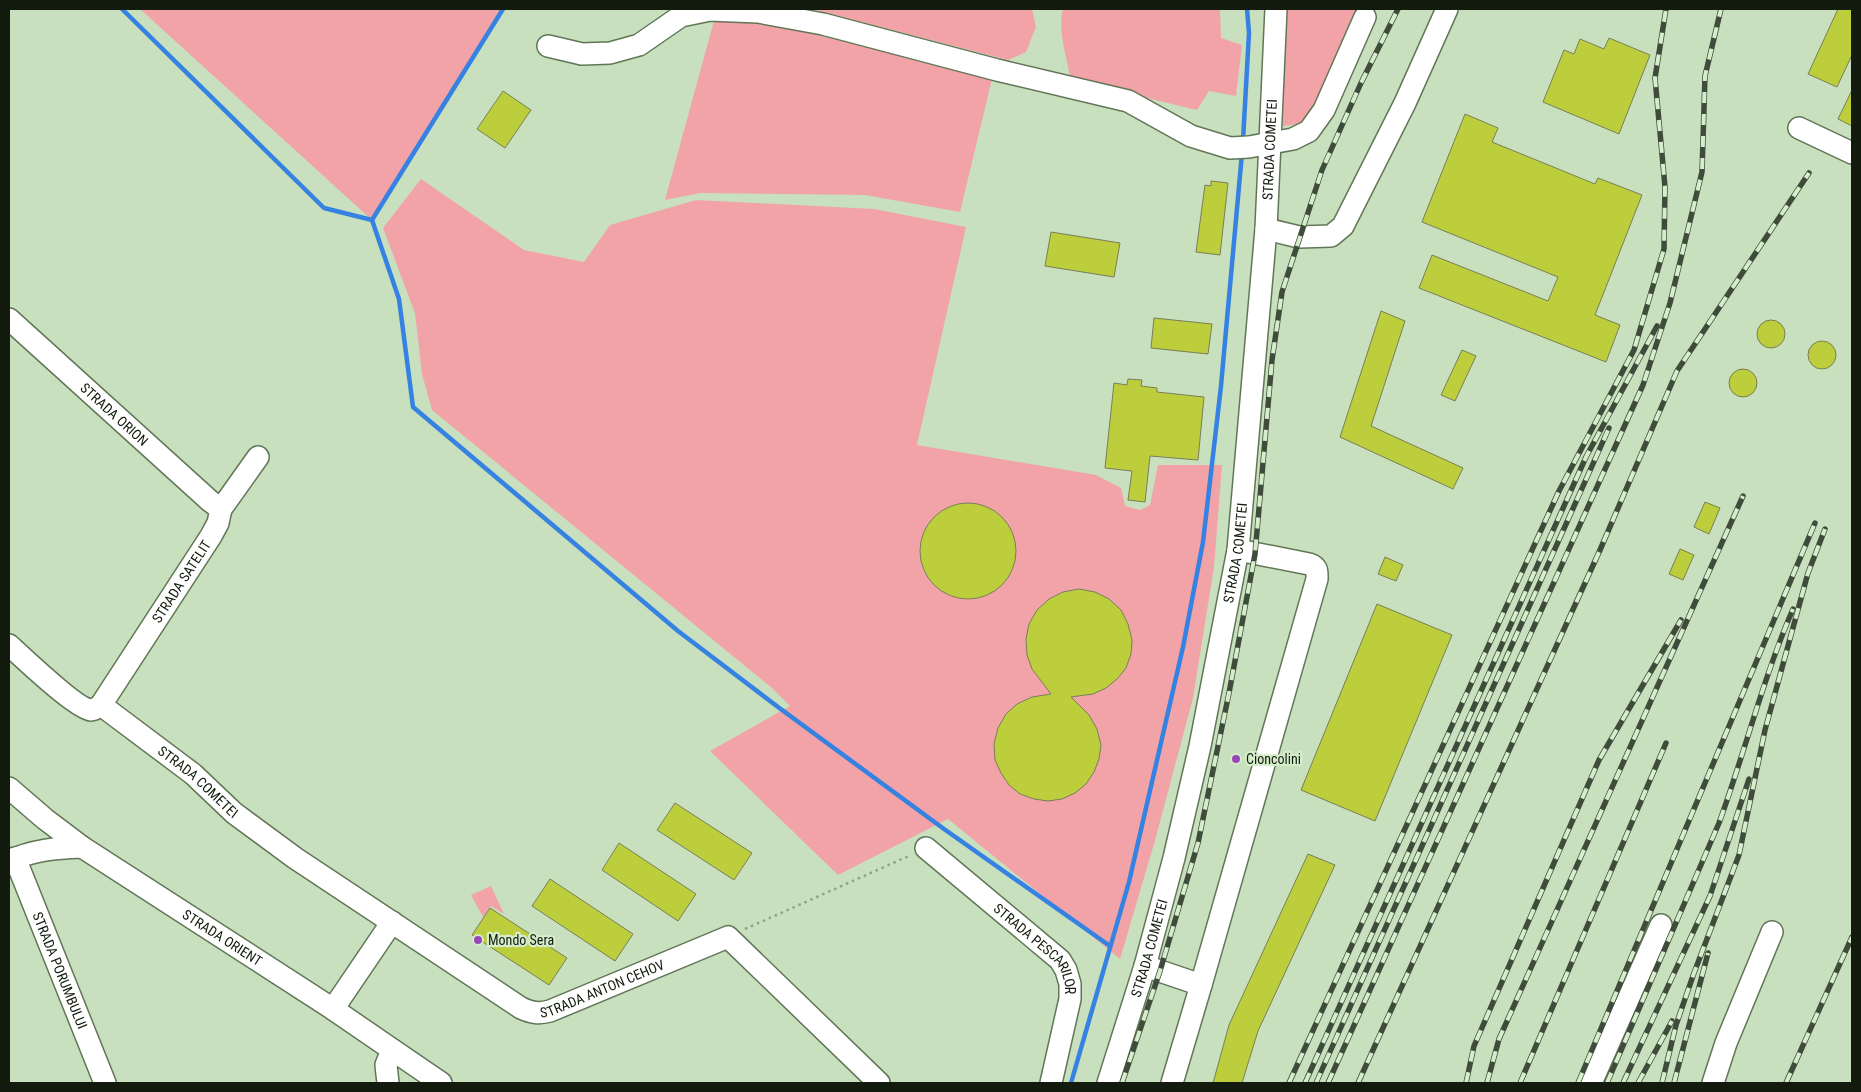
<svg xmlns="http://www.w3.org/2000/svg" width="1861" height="1092" font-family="'Roboto Condensed',sans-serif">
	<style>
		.green { fill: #f2a3a7 }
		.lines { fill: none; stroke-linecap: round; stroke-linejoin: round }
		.stream { stroke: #3582e2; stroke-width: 4.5 }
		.building { fill: #bdce3d; stroke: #787e5a }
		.minor-casing { stroke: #617657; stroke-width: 24 }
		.path { stroke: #8fa287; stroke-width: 2.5; stroke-dasharray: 2.5 4; stroke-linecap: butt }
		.minor { stroke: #fff; stroke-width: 21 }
		.rail-casing { stroke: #404c3b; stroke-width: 5.5 }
		.rail { stroke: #d5edca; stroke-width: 4; stroke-dasharray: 11; stroke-linecap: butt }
		.poi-dot { fill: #9947b7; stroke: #d5edca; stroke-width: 2 }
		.labels { text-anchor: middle; stroke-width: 4.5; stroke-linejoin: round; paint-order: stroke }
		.street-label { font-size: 14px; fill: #131b0f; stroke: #d5edca }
		.poi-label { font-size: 14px; fill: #131b0f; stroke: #d5edca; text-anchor: start }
	</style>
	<rect width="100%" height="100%" fill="#c8e0bd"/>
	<g class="green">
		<polygon points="140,9 503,9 372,220"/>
		<polygon points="812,9 1032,9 1036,27 1026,52 1008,60"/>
		<path d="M1063,9H1220L1221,38L1242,45L1236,96L1209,91L1197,110L1071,80C1067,59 1057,28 1063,9Z"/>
		<polygon points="1285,9 1369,9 1308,123 1283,126"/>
		<polygon points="715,17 757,21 961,68 992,79 960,212 865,195 700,193 665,200"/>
		<polygon points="421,179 524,250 584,262 610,225 696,200 874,209 966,227 917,445 1096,475 1121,488 1125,506 1140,510 1150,505 1158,465 1222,465 1214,567 1193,698 1154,844 1120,959 948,819 838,875 710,751 790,706 772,688 432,410 422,374 415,313 383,228"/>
		<polygon points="491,886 504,914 491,906 483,917 471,895"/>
	</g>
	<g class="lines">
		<g class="stream">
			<polyline points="122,9 324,208 372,220 503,9"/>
			<polyline points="1243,140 1249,33 1247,9"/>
			<polyline points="372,220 399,299 413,407 678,631 778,707 944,829 1110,946"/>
			<polyline points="1071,1083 1129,882 1183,647 1203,542 1221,386 1242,153"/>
		</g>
	</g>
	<g class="building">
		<polygon points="1838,9 1852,9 1852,55 1837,87 1808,74"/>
		<polygon points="1609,38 1650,55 1619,134 1543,102 1564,50 1574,54 1580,39 1604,49"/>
		<polygon points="1852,90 1852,126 1838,119"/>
		<polygon points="503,91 531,110 505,148 477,129"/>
		<polygon points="1465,114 1498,128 1492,142 1595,184 1598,178 1642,195 1595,315 1620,325 1606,362 1419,288 1432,255 1548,301 1558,277 1422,222"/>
		<polygon points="1211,181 1228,183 1220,255 1196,252 1205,185 1211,186"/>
		<polygon points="1051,232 1120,243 1114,277 1045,266"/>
		<polygon points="1381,311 1405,321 1371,426 1463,468 1453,489 1340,437"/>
		<polygon points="1154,318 1212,324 1208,354 1151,348"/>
		<circle cx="1771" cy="334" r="14"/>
		<circle cx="1822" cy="355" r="14"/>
		<polygon points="1462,350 1476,356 1455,401 1441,395"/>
		<circle cx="1743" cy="383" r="14"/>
		<polygon points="1128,379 1142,380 1141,386 1157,388 1157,392 1204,397 1198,460 1150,456 1145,502 1128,500 1132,471 1105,468 1114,383 1127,385"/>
		<polygon points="1705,502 1720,508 1709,534 1694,527"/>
		<circle cx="968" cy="551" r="48"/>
		<polygon points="1680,549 1694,555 1683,580 1669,574"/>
		<polygon points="1385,557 1403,565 1396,581 1378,574"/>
		<polygon points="1079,589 1095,592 1109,599 1121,610 1128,624 1132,640 1131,654 1126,668 1117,679 1106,688 1093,694 1071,697 1089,715 1097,729 1101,745 1099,759 1094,772 1086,784 1075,793 1062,799 1048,801 1034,799 1020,794 1009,785 1001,773 995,760 994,744 998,728 1006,714 1017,704 1032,697 1051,694 1032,669 1027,655 1026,639 1029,624 1037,610 1049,599 1063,592"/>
		<polygon points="1377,604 1452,635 1375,821 1301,790"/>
		<polygon points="675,803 752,853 734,880 657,830"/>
		<polygon points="619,843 696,894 678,921 602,870"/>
		<polygon points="1308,854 1335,865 1258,1031 1242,1083 1213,1083 1229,1025"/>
		<polygon points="550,879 633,934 615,961 532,906"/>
		<polygon points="490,908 567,958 549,985 472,935"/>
	</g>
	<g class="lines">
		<g class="minor-casing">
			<g id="minor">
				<polyline points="548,46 582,54 610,53 639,45 681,16 710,10 758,12 823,24 997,70 1128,101 1191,136 1230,148 1249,147 1293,139 1309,131 1324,110 1365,17"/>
				<polyline points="1799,128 1852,153"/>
				<polyline points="1266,229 1299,237 1331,236 1343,226 1405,103 1447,9"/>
				<path id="s1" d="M9,319L210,501L221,509"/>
				<path id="s2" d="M9,645C22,657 77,709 91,710C95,710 98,707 101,705L211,536L218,523L221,509L258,457"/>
				<path id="s3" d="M101,705L193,774L234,813L295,858L521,1008C532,1013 539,1014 550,1011L728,937L879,1083"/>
				<path id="s4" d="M9,788L45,819L82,847L333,1009L441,1083"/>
				<path id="s5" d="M926,848L1060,960L1066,970L1070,984V999L1051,1083"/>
				<path id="s6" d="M15,858L105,1083"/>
				<path d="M9,861C33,850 56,848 82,847"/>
				<polyline points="1145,966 1201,985 1172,1083"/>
				<path d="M1201,985L1317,579C1317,571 1318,567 1309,564L1238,550"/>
				<polyline points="333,1009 392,922"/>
				<polyline points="388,1083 386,1065 392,1050"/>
				<path id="s7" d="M1108,1083L1145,966L1174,858L1200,746L1238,550L1266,229L1276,9"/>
				<polyline points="1591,1083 1661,925"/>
				<polyline points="1713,1083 1726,1043 1772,932"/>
			</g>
		</g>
		<polyline class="path" points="745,929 911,855"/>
		<use href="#minor" class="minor"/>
		<g class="rail-casing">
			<g id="rail">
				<polyline points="1122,1083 1160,971 1198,843 1229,693 1255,554 1272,360 1282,292 1322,170 1361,83 1398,9"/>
				<polyline points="1289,1083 1559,491 1634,350 1664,249 1665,187 1655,78 1666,9"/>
				<polyline points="1305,1083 1586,457 1657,326"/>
				<polyline points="1316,1083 1609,428"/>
				<polyline points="1328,1083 1643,385 1670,303 1702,172 1705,76 1721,9"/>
				<polyline points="1358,1083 1600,550 1677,371 1809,173"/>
				<polyline points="1466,1083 1474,1046 1599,760 1681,620"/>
				<polyline points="1487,1083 1499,1039 1743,496"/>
				<polyline points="1520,1083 1666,743"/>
				<polyline points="1578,1083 1815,523"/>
				<path d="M1607,1083L1719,823C1745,752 1763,678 1793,609"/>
				<polyline points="1623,1083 1710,896 1749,779"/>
				<polyline points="1638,1083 1672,1021"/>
				<polyline points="1662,1083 1676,1025 1694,973 1739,855 1765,730 1808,573 1825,529"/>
				<polyline points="1674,1083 1708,953"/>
				<polyline points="1786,1083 1852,937"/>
			</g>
		</g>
		<use href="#rail" class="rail"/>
	</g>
	<g class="poi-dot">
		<circle cx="1236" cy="759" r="5"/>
		<circle cx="478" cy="940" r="5"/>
	</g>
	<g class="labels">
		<g class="street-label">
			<text dy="5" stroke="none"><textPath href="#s7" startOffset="951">STRADA COMETEI</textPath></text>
			<text dy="5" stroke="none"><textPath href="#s1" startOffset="142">STRADA ORION</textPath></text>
			<text dy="5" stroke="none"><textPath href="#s7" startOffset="546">STRADA COMETEI</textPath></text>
			<text dy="5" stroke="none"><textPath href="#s2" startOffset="264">STRADA SATELIT</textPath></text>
			<text dy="5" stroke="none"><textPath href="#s3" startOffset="124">STRADA COMETEI</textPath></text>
			<text dy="5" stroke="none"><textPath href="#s4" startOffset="261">STRADA ORIENT</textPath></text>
			<text dy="5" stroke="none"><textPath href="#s7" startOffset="141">STRADA COMETEI</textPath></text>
			<text dy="5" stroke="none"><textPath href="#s5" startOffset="151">STRADA PESCARILOR</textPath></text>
			<text dy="5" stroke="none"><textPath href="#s6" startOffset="121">STRADA PORUMBULUI</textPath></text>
			<text dy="5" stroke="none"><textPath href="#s3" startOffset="605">STRADA ANTON CEHOV</textPath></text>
		</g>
		<g class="poi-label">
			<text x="1246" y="764">Cioncolini</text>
			<text x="488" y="945">Mondo Sera</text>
		</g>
	</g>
	<rect width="1861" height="1092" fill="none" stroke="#131b0f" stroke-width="20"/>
</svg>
